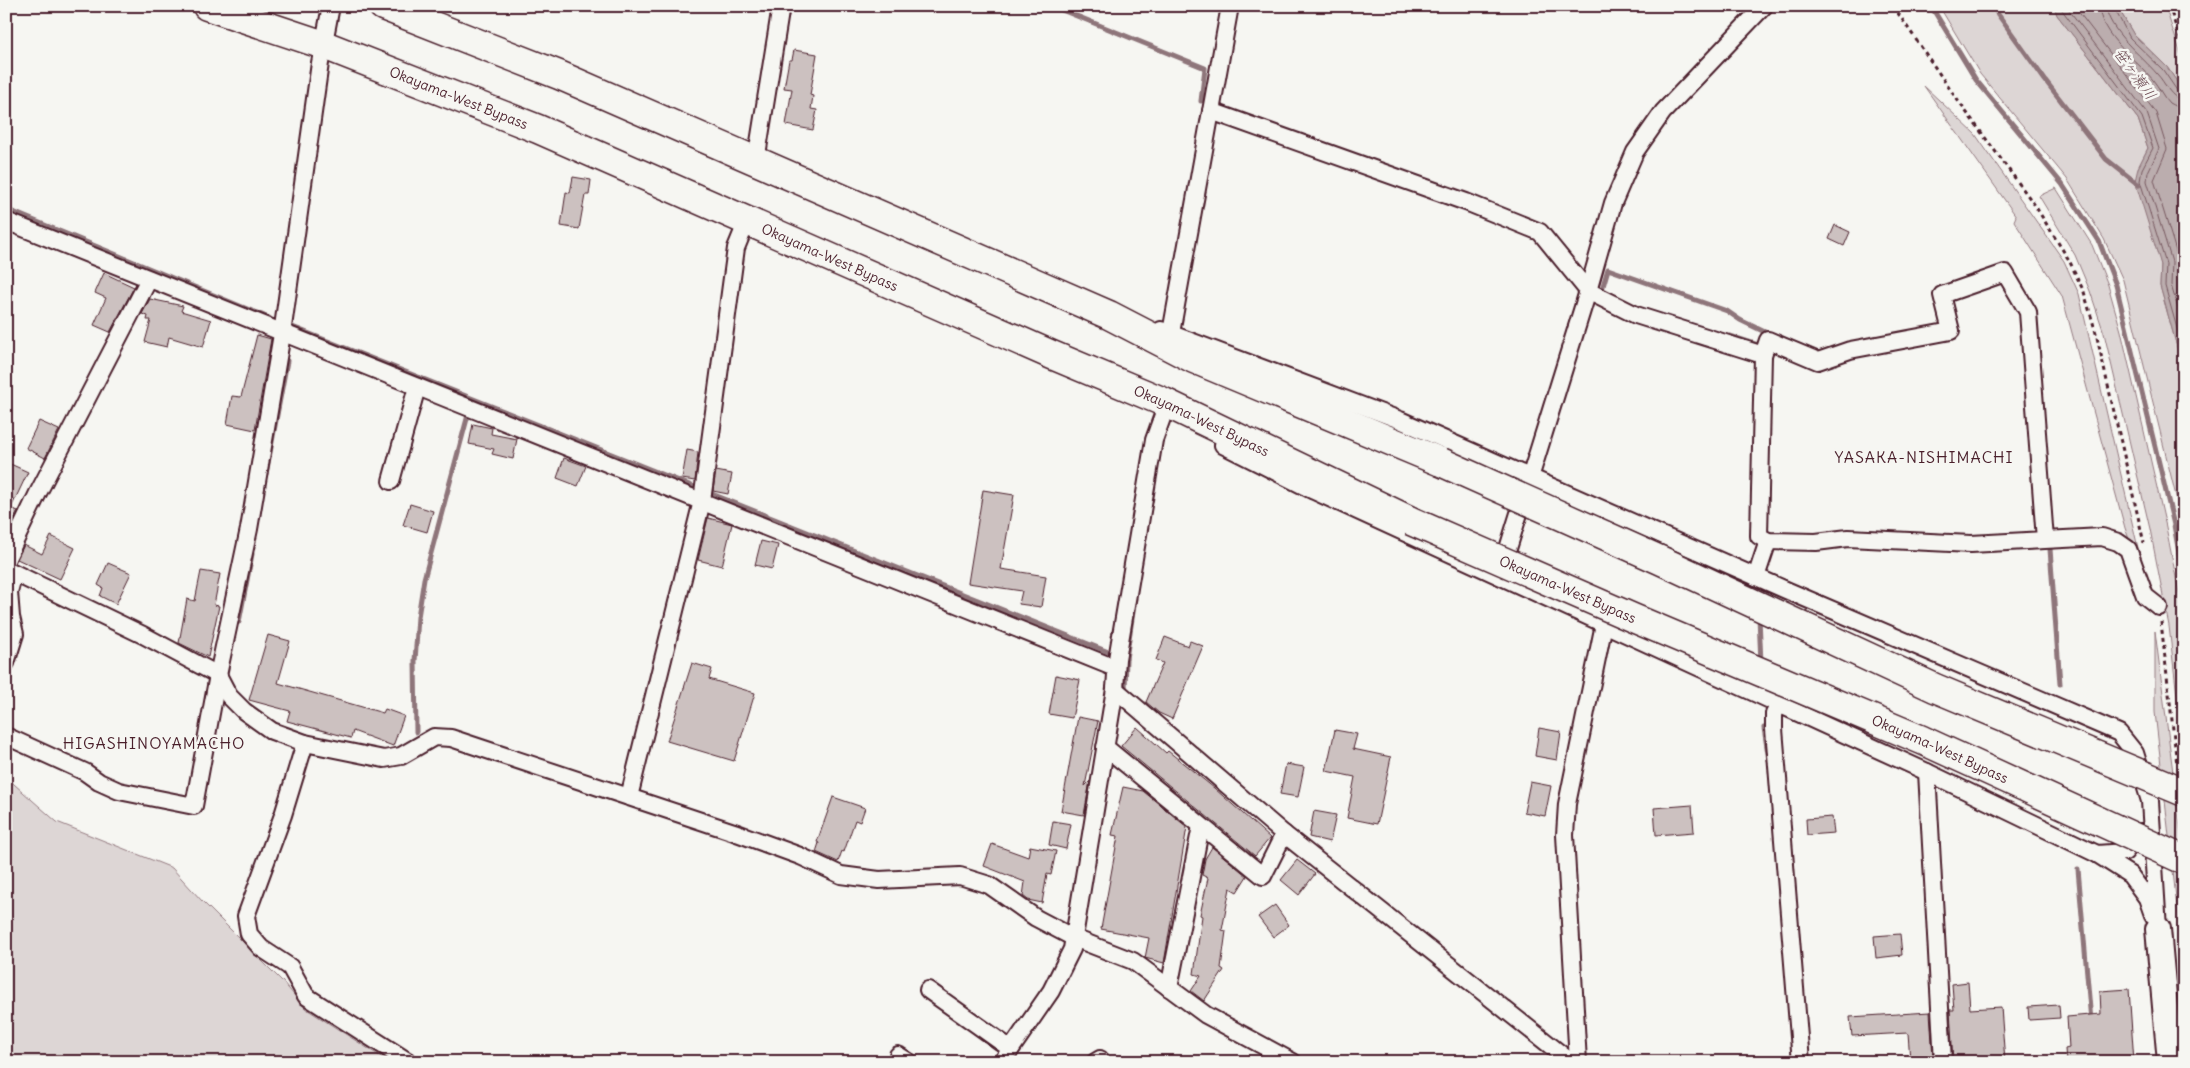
<svg xmlns="http://www.w3.org/2000/svg" width="2190" height="1068" font-family="Delius,'Klee One',sans-serif">
	<style>
		.green { fill: #ddd6d5; stroke: #947a80 }
		.water { fill: #bbadae; stroke: #8e747a }
		.lines { fill: none; stroke-linecap: round; stroke-linejoin: round }
		.shore { stroke: #77585f; stroke-width: 1 }
		.stream { stroke: #8e747a; stroke-width: 5 }
		.building { fill: #ccc1c0; stroke: #4a1f2b }
		.street-casing { stroke: #4a1f2b; stroke-width: 20 }
		.secondary-casing { stroke: #4a1f2b; stroke-width: 28 }
		.highway-casing { stroke: #4a1f2b; stroke-width: 31 }
		.path { stroke: #4a1f2b; stroke-width: 3; stroke-dasharray: 4 4; stroke-linecap: butt }
		.street { stroke: #f6f6f2; stroke-width: 16 }
		.secondary { stroke: #f6f6f2; stroke-width: 24 }
		.highway { stroke: #f6f6f2; stroke-width: 28 }
		.highway-bridge-casing { stroke: #4a1f2b; stroke-width: 31; stroke-linecap: butt }
		.highway-bridge { stroke: #f6f6f2; stroke-width: 28 }
		.labels { text-anchor: middle; stroke-width: 5; stroke-linejoin: round; paint-order: stroke }
		.street-label { font-size: 14px; fill: #4a1f2b; stroke: #f6f6f2 }
		.water-label { font-size: 15px; font-style: italic; fill: #6c4a52; stroke: #f6f6f2 }
		.quarter-label { font-size: 16px; letter-spacing: 1px; fill: #4a1f2b; stroke: #f6f6f2 }
	</style>
	<rect width="100%" height="100%" fill="#f6f6f2"/>
	<filter id="ink" filterUnits="userSpaceOnUse"><feTurbulence type="fractalNoise" baseFrequency=".02" numOctaves="2"/><feDisplacementMap in="SourceGraphic" scale="10" xChannelSelector="R" yChannelSelector="G"/><feConvolveMatrix kernelMatrix="1 2 1 2 8 2 1 2 1" color-interpolation-filters="sRGB"/></filter>
	<g filter="url(#ink)">
		<g class="green">
			<polygon points="1939,6 2054,6 2057,15 2138,119 2148,148 2138,168 2161,265 2160,286 2184,372 2184,529 2123,280 2104,239 2067,179 1980,74"/>
			<polygon points="2117,6 2165,6 2184,64 2184,92 2167,67 2134,35"/>
			<polygon points="1924,86 1975,134 2064,261 2079,294 2148,591 2125,528 2062,296 2014,221 2016,216"/>
			<polygon points="2056,188 2092,245 2108,285 2121,331 2166,527 2184,618 2184,758 2169,626 2150,529 2104,333 2090,291 2075,255 2039,196"/>
			<polygon points="2155,631 2184,859 2184,969 2155,712"/>
			<polygon points="6,777 57,822 172,868 202,901 283,982 305,1008 389,1062 6,1062"/>
			<polygon points="2175,980 2184,1024 2184,1062 2177,1062"/>
		</g>
		<polygon class="water" points="2054,6 2117,6 2134,35 2167,67 2184,92 2184,372 2160,286 2161,265 2135,181 2138,168 2148,148 2138,119 2057,15"/>
		<g class="lines">
			<g class="shore">
				<polyline points="2059,6 2142,117 2153,148 2142,169 2140,181 2166,264 2165,286 2184,353"/>
				<polyline points="2066,6 2147,113 2159,149 2148,172 2147,181 2172,262 2171,285 2184,329"/>
				<polyline points="2074,6 2156,113 2167,149 2154,180 2179,261 2179,284 2184,301"/>
				<path d="M2099,6C2100,36 2137,60 2153,80C2159,87 2163,97 2169,103C2174,106 2178,107 2184,108"/>
				<path d="M2106,6C2108,31 2142,56 2157,74C2166,83 2170,99 2184,100"/>
				<polyline points="2113,6 2130,38 2163,70 2178,92 2184,94"/>
			</g>
			<g class="stream">
				<polyline points="1052,6 1205,68 1201,101"/>
				<polyline points="1931,6 1976,80 2062,184 2099,241 2116,285 2174,525 2184,581"/>
				<polyline points="1992,6 2045,80 2106,159 2139,185"/>
				<polyline points="6,209 269,318"/>
				<polyline points="1601,293 1608,269 1727,311 1740,320 1771,335"/>
				<polyline points="290,326 1126,659"/>
				<polyline points="1730,336 1758,345"/>
				<polyline points="266,474 287,361"/>
				<polyline points="2050,549 2060,684"/>
				<polyline points="1759,617 1761,663"/>
				<polyline points="239,622 252,554"/>
				<polyline points="1125,690 1126,659 1135,599"/>
				<polyline points="1764,728 1769,760"/>
				<polyline points="416,732 415,661 418,617 424,579 468,415"/>
				<polyline points="2078,869 2091,1021"/>
			</g>
		</g>
		<g class="building">
			<polygon points="794,50 817,54 810,95 813,96 811,109 817,110 813,130 786,125 792,89 784,88 789,60 792,60"/>
			<polygon points="573,177 591,180 589,195 585,195 579,229 561,226 566,192 570,193"/>
			<polygon points="1835,225 1850,232 1844,246 1829,239"/>
			<polygon points="104,273 134,287 110,332 94,325 106,298 95,293"/>
			<polygon points="150,299 183,306 181,311 211,320 203,347 169,337 167,347 145,342 151,320 147,320 148,316 142,314"/>
			<polygon points="257,335 271,339 255,430 227,424 232,396 241,397"/>
			<polygon points="39,421 59,430 45,458 26,448"/>
			<polygon points="473,424 492,428 491,434 517,439 513,459 492,454 494,449 469,444"/>
			<polygon points="687,450 698,452 695,481 682,479"/>
			<polygon points="564,458 586,466 578,486 557,478"/>
			<polygon points="6,462 28,472 11,508 18,511 6,536"/>
			<polygon points="716,471 732,474 728,494 713,491"/>
			<polygon points="983,490 1014,495 1001,569 1046,576 1041,607 1019,604 1022,591 968,583"/>
			<polygon points="410,504 433,511 427,532 403,525"/>
			<polygon points="708,518 732,524 722,566 698,560"/>
			<polygon points="51,536 75,548 60,579 17,559 24,545 42,554"/>
			<polygon points="761,541 778,545 772,569 755,565"/>
			<polygon points="108,563 131,573 116,604 100,596 103,588 98,585"/>
			<polygon points="201,571 220,574 214,605 219,606 208,657 179,643 187,599 195,601"/>
			<polygon points="268,635 290,641 278,683 383,713 385,709 404,716 393,746 353,731 351,738 287,721 290,711 249,700"/>
			<polygon points="1165,637 1188,646 1190,641 1203,646 1172,719 1159,713 1146,702 1163,663 1156,660"/>
			<polygon points="692,663 712,669 709,679 755,693 734,761 667,741"/>
			<polygon points="1056,675 1080,680 1072,718 1049,714"/>
			<polygon points="1078,717 1098,721 1085,786 1090,781 1084,815 1061,811"/>
			<polygon points="1137,727 1166,753 1168,751 1214,788 1270,838 1255,856 1121,746"/>
			<polygon points="1539,728 1561,732 1557,760 1535,756"/>
			<polygon points="1335,730 1357,734 1353,749 1391,757 1377,824 1347,818 1355,777 1326,771"/>
			<polygon points="1286,764 1304,767 1298,797 1280,794"/>
			<polygon points="1530,782 1551,786 1545,816 1524,812"/>
			<polygon points="1123,787 1143,791 1187,827 1164,963 1145,958 1149,938 1101,929 1118,836 1112,835"/>
			<polygon points="833,797 865,808 860,822 855,820 844,852 842,851 838,862 816,852 819,843 817,842"/>
			<polygon points="1692,805 1694,832 1656,835 1654,808"/>
			<polygon points="1314,811 1336,815 1330,842 1309,837"/>
			<polygon points="1832,817 1834,833 1807,835 1806,819"/>
			<polygon points="1053,821 1071,824 1066,849 1049,845"/>
			<polygon points="992,844 1028,857 1030,846 1056,851 1051,875 1047,874 1042,903 1028,900 1023,896 1025,882 984,866"/>
			<polygon points="1212,847 1247,876 1237,892 1230,888 1222,930 1226,931 1221,968 1224,970 1204,1001 1191,991 1201,976 1194,974 1202,916 1200,915 1208,878 1202,875 1205,859"/>
			<polygon points="1297,860 1315,874 1299,895 1281,880"/>
			<polygon points="1275,905 1289,925 1273,937 1258,917"/>
			<polygon points="1900,934 1902,955 1876,958 1874,936"/>
			<polygon points="1968,982 1970,1009 2001,1007 2005,1062 1991,1062 1991,1060 1953,1062 1950,1010 1954,1010 1952,984"/>
			<polygon points="2129,989 2134,1062 2066,1062 2065,1049 2069,1048 2067,1017 2101,1014 2100,991"/>
			<polygon points="2059,1005 2060,1018 2029,1020 2028,1007"/>
			<polygon points="1930,1012 1933,1058 1910,1060 1908,1033 1852,1036 1850,1017"/>
		</g>
		<g class="lines">
			<g class="street-casing">
				<g id="street">
					<polyline points="1211,111 1466,202 1540,232 1588,291 1636,315 1763,355"/>
					<polyline points="756,161 781,6"/>
					<polyline points="6,221 1115,668"/>
					<polyline points="1161,330 1400,420 1786,590 2119,733 2135,753 2150,801 2158,929"/>
					<polyline points="1171,333 1230,6"/>
					<polyline points="1223,445 1314,491 1927,772 2097,854 2130,875 2147,898 2153,915"/>
					<polyline points="391,481 417,387"/>
					<polyline points="2045,540 2028,312 2005,273 1942,295 1951,331 1850,350 1818,361 1768,340 1763,355 1759,536 1768,541 1816,542 1848,538 1971,544 2102,537 2118,542 2128,549 2145,596 2159,607"/>
					<polyline points="6,560 38,493 149,279"/>
					<polyline points="1502,568 1588,291 1613,203 1635,152 1663,112 1764,6"/>
					<polyline points="6,569 143,635 218,675 229,696 244,711 272,731 305,743 384,759 401,756 434,737 451,738 734,832 800,856 841,875 879,880 960,876 989,885 1036,918 1074,938 1133,961 1206,1015 1293,1062"/>
					<polyline points="1756,577 1768,541"/>
					<polyline points="6,663 15,634 11,617 9,592 14,573"/>
					<polyline points="1115,689 1284,834 1571,1062"/>
					<polyline points="1779,704 1774,714 1774,729 1801,1062"/>
					<polyline points="6,736 85,772 99,782 119,791 194,806 218,675 249,529 282,334 320,63 331,6"/>
					<polyline points="305,743 283,815 246,916 249,934 261,948 290,967 306,996 409,1062"/>
					<polyline points="1105,747 1263,876 1284,834"/>
					<polyline points="1927,772 1943,1062"/>
					<polyline points="629,797 702,501 736,248 747,221"/>
					<polyline points="2097,854 2125,852 2141,832"/>
					<polyline points="1169,988 1201,826"/>
					<polyline points="928,990 1011,1049"/>
					<polyline points="898,1055 909,1062"/>
					<polyline points="1002,1062 1051,991 1072,949 1115,689 1117,659 1154,440 1163,415"/>
					<polyline points="1095,1062 1100,1059"/>
					<polyline points="1578,1062 1565,835 1567,804 1604,624"/>
				</g>
			</g>
			<g class="secondary-casing">
				<polyline id="secondary" points="2158,929 2170,1062"/>
			</g>
			<g class="highway-casing">
				<g id="highway">
					<path id="s1" d="M207,6L324,45L538,129L1052,355L1164,402L1411,521"/>
					<polyline points="383,6 559,75 1109,315 1194,359 1441,462"/>
				</g>
			</g>
			<g class="path">
				<polyline points="1893,6 1956,98 2034,204 2069,260 2084,292 2096,333 2144,543"/>
				<polyline points="2169,6 2184,51"/>
				<polyline points="2161,622 2177,765"/>
				<polyline points="2182,813 2184,827"/>
			</g>
			<use href="#street" class="street"/>
			<use href="#secondary" class="secondary"/>
			<use href="#highway" class="highway"/>
			<g class="highway-bridge-casing">
				<g id="highway-bridge">
					<polyline points="1441,462 1660,560 1935,688 2184,792"/>
					<path id="s2" d="M1411,521L1633,618L1922,740L2184,860"/>
				</g>
			</g>
			<use href="#highway-bridge" class="highway-bridge"/>
		</g>
	</g>
	<g class="labels">
		<g class="street-label">
			<text dy="5" stroke="none"><textPath href="#s1" startOffset="268">Okayama-West Bypass</textPath></text>
			<text dy="5" stroke="none"><textPath href="#s1" startOffset="672">Okayama-West Bypass</textPath></text>
			<text dy="5" stroke="none"><textPath href="#s1" startOffset="1078">Okayama-West Bypass</textPath></text>
			<text dy="5" stroke="none"><textPath href="#s2" startOffset="171">Okayama-West Bypass</textPath></text>
			<text dy="5" stroke="none"><textPath href="#s2" startOffset="576">Okayama-West Bypass</textPath></text>
		</g>
		<g class="water-label">
			<text transform="translate(2135 74) rotate(54)" y="5">笹ヶ瀬川</text>
		</g>
		<g class="quarter-label">
			<text x="1924" y="463">YASAKA-NISHIMACHI</text>
			<text x="154" y="749">HIGASHINOYAMACHO</text>
		</g>
	</g>
	<rect width="2190" height="1068" fill="none" stroke="#f6f6f2" stroke-width="25"/>
	<rect x="12" y="12" width="2165" height="1043" fill="none" stroke="#4a1f2b" stroke-width="2" filter="url(#ink)"/>
</svg>
